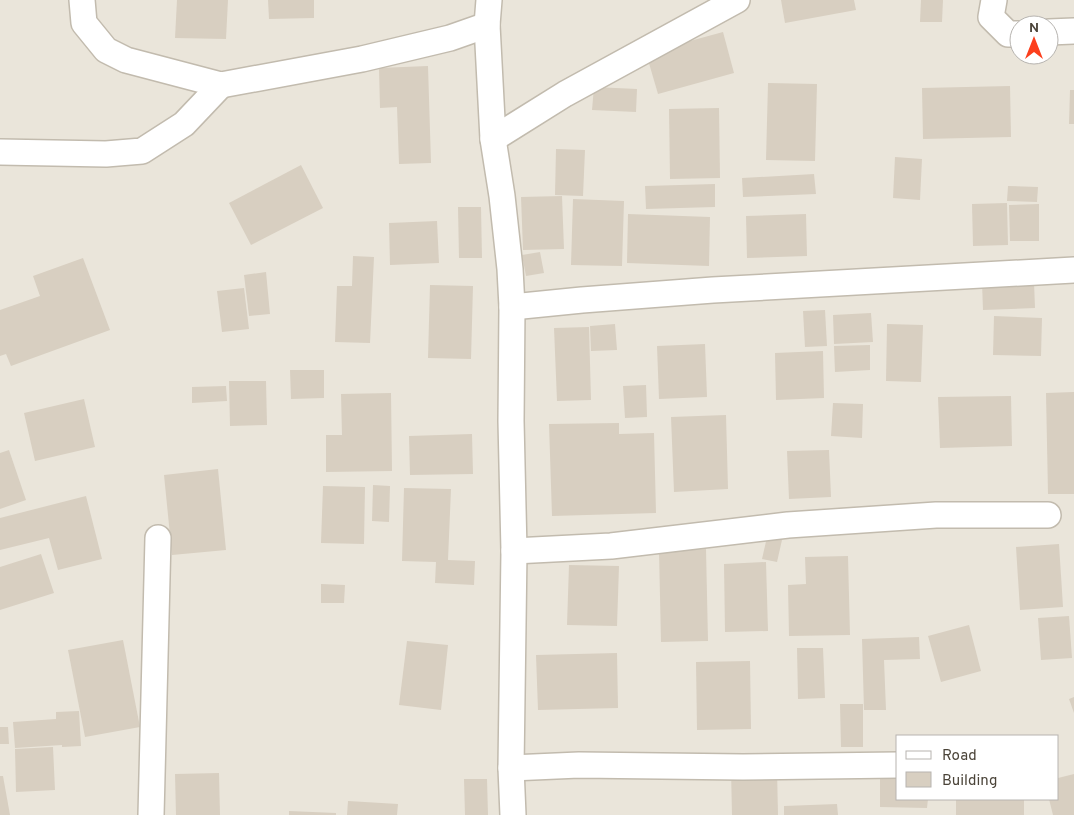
<svg xmlns="http://www.w3.org/2000/svg" width="1074" height="815" font-family="Overpass,sans-serif">
	<style>
		.residential { fill: #eae5da; fill-rule: evenodd }
		.building { fill: #d8cfc1 }
		.lines { fill: none; stroke-linecap: round; stroke-linejoin: round }
		.minor-casing { stroke: #c2bbae; stroke-width: 28 }
		.minor { stroke: #fff; stroke-width: 25 }
	</style>
	<rect width="100%" height="100%" fill="#f6f3ec"/>
	<path class="residential" d="M0,0H1074V815H0ZM1019,25H1049V55H1019ZM898,736H1058V799H898Z"/>
	<g class="building">
		<polygon points="177,0 228,0 226,39 175,38"/>
		<polygon points="268,0 314,0 314,18 269,19"/>
		<polygon points="781,0 854,0 856,10 785,23"/>
		<polygon points="921,0 943,0 942,22 920,22"/>
		<polygon points="723,32 734,73 658,94 646,53"/>
		<polygon points="428,66 431,163 399,164 397,107 380,108 379,68"/>
		<polygon points="768,83 817,84 815,161 766,160"/>
		<polygon points="1010,86 1011,137 923,139 922,88"/>
		<polygon points="594,87 637,89 636,112 592,110"/>
		<polygon points="1070,90 1074,90 1074,124 1069,124"/>
		<polygon points="719,108 720,178 670,179 669,109"/>
		<polygon points="556,149 585,150 583,196 555,195"/>
		<polygon points="895,157 922,159 920,200 893,198"/>
		<polygon points="301,165 323,208 251,245 229,203"/>
		<polygon points="814,174 816,194 743,197 742,178"/>
		<polygon points="715,184 715,207 646,209 645,186"/>
		<polygon points="1008,186 1038,187 1037,202 1007,201"/>
		<polygon points="562,196 564,249 523,250 521,197"/>
		<polygon points="573,199 624,201 622,266 571,265"/>
		<polygon points="1007,203 1008,245 973,246 972,204"/>
		<polygon points="1039,204 1039,241 1010,241 1009,205"/>
		<polygon points="458,207 481,207 482,258 459,258"/>
		<polygon points="628,214 710,217 709,266 627,263"/>
		<polygon points="806,214 807,256 747,258 746,216"/>
		<polygon points="437,221 439,263 390,265 389,223"/>
		<polygon points="540,252 544,273 526,276 522,255"/>
		<polygon points="353,256 374,257 370,343 335,342 337,286 352,286"/>
		<polygon points="83,258 110,330 11,366 6,354 0,356 0,310 40,296 33,276"/>
		<polygon points="266,272 270,314 249,316 244,275"/>
		<polygon points="1034,282 1035,308 983,310 982,283"/>
		<polygon points="430,285 473,286 471,359 428,358"/>
		<polygon points="244,288 249,329 222,332 217,291"/>
		<polygon points="825,310 827,346 805,347 803,311"/>
		<polygon points="871,313 873,342 834,344 833,315"/>
		<polygon points="994,316 1042,318 1041,356 993,355"/>
		<polygon points="615,324 617,350 591,351 590,326"/>
		<polygon points="887,324 923,325 921,382 886,381"/>
		<polygon points="589,327 591,400 557,401 554,328"/>
		<polygon points="705,344 707,397 659,399 657,346"/>
		<polygon points="870,345 870,370 835,372 834,346"/>
		<polygon points="823,351 824,398 776,400 775,353"/>
		<polygon points="290,370 324,370 324,398 291,399"/>
		<polygon points="229,381 266,381 267,425 230,426"/>
		<polygon points="646,385 647,417 625,418 623,386"/>
		<polygon points="226,386 227,401 192,403 192,387"/>
		<polygon points="1074,392 1074,494 1048,494 1046,393"/>
		<polygon points="391,393 392,471 326,472 326,435 342,435 341,394"/>
		<polygon points="1011,396 1012,446 940,448 938,397"/>
		<polygon points="84,399 95,447 35,461 24,413"/>
		<polygon points="833,403 863,404 862,438 831,436"/>
		<polygon points="726,415 728,489 674,492 671,417"/>
		<polygon points="619,423 619,434 654,433 656,513 552,516 549,424"/>
		<polygon points="472,434 473,474 410,475 409,436"/>
		<polygon points="9,450 26,500 0,509 0,453"/>
		<polygon points="829,450 831,497 789,499 787,451"/>
		<polygon points="218,469 226,550 172,555 164,475"/>
		<polygon points="373,485 390,486 389,522 372,521"/>
		<polygon points="323,486 365,487 364,544 321,543"/>
		<polygon points="404,488 451,489 448,560 475,561 474,585 435,583 436,562 402,561"/>
		<polygon points="86,496 102,559 58,570 49,538 0,550 0,518"/>
		<polygon points="767,537 782,540 777,562 762,559"/>
		<polygon points="1059,544 1063,607 1020,610 1016,547"/>
		<polygon points="706,549 708,641 661,642 659,551"/>
		<polygon points="41,554 54,593 0,610 0,567"/>
		<polygon points="848,556 850,635 789,636 788,585 806,584 805,557"/>
		<polygon points="766,562 768,631 725,632 724,564"/>
		<polygon points="569,565 619,566 617,626 567,625"/>
		<polygon points="321,584 345,585 344,603 321,603"/>
		<polygon points="1069,616 1072,658 1041,660 1038,618"/>
		<polygon points="969,625 981,671 941,682 928,636"/>
		<polygon points="919,637 920,659 884,660 886,710 864,710 862,639"/>
		<polygon points="123,640 140,727 85,737 68,650"/>
		<polygon points="407,641 448,645 441,710 399,705"/>
		<polygon points="797,648 823,648 825,698 798,699"/>
		<polygon points="617,653 618,708 538,710 536,655"/>
		<polygon points="750,661 751,729 697,730 696,662"/>
		<polygon points="1074,697 1074,713 1069,699"/>
		<polygon points="840,704 863,704 863,747 841,747"/>
		<polygon points="79,711 81,746 62,747 62,745 15,748 13,722 56,719 56,712"/>
		<polygon points="0,727 8,727 9,744 0,744"/>
		<polygon points="53,747 55,790 16,792 15,749"/>
		<polygon points="777,769 778,815 732,815 731,770"/>
		<polygon points="880,769 898,769 898,799 928,799 927,808 880,807"/>
		<polygon points="219,773 220,815 176,815 175,774"/>
		<polygon points="1074,774 1074,815 1053,815 1049,799 1058,799 1058,778"/>
		<polygon points="0,776 3,776 10,815 0,815"/>
		<polygon points="464,779 487,779 488,815 465,815"/>
		<rect x="956" y="799" width="68" height="16"/>
		<polygon points="348,801 398,804 397,815 347,815"/>
		<polygon points="837,804 838,815 784,815 784,806"/>
		<polygon points="289,811 336,813 336,815 289,815"/>
	</g>
	<g class="lines">
		<g class="minor-casing">
			<g id="minor">
				<polyline points="82,0 84,23 106,50 126,60 221,85 362,59 450,38 487,25"/>
				<polyline points="489,0 487,25 493,139 502,196 510,269 512,307 511,421 514,551 511,768 513,815"/>
				<polyline points="994,0 991,17 1008,34 1019,34"/>
				<polyline points="1049,32 1074,31"/>
				<polyline points="493,139 565,94 737,0"/>
				<polyline points="0,152 106,154 142,151 184,124 221,85"/>
				<polyline points="512,307 582,300 713,290 1074,270"/>
				<polyline points="514,551 611,546 788,525 936,515 1048,515"/>
				<polyline points="511,768 579,765 743,767 898,765"/>
				<polyline points="151,815 158,538"/>
			</g>
		</g>
		<use href="#minor" class="minor"/>
	</g>
	<rect x="896" y="735" width="162" height="65" fill="#ffffff" stroke="#b7b4b0"/>
	<rect x="906" y="751" width="25" height="8" fill="#ffffff" stroke="#b7b4b0"/>
	<text x="942" y="760" font-size="15" fill="#4b4439">Road</text>
	<rect x="906" y="772" width="25" height="15" fill="#d8cfc1" stroke="#b7b4b0"/>
	<text x="942" y="785" font-size="15" fill="#4b4439">Building</text>
	<g transform="translate(1034 40)"><circle r="24" fill="#ffffff" stroke="#b7b4b0"/>
	<path d="M0-4L9 19L0 12L-9 19Z" fill="#fc3f1d"/>
	<text y="-8" font-size="14" font-weight="bold" text-anchor="middle" fill="#4b4439">N</text>
	</g>
</svg>
